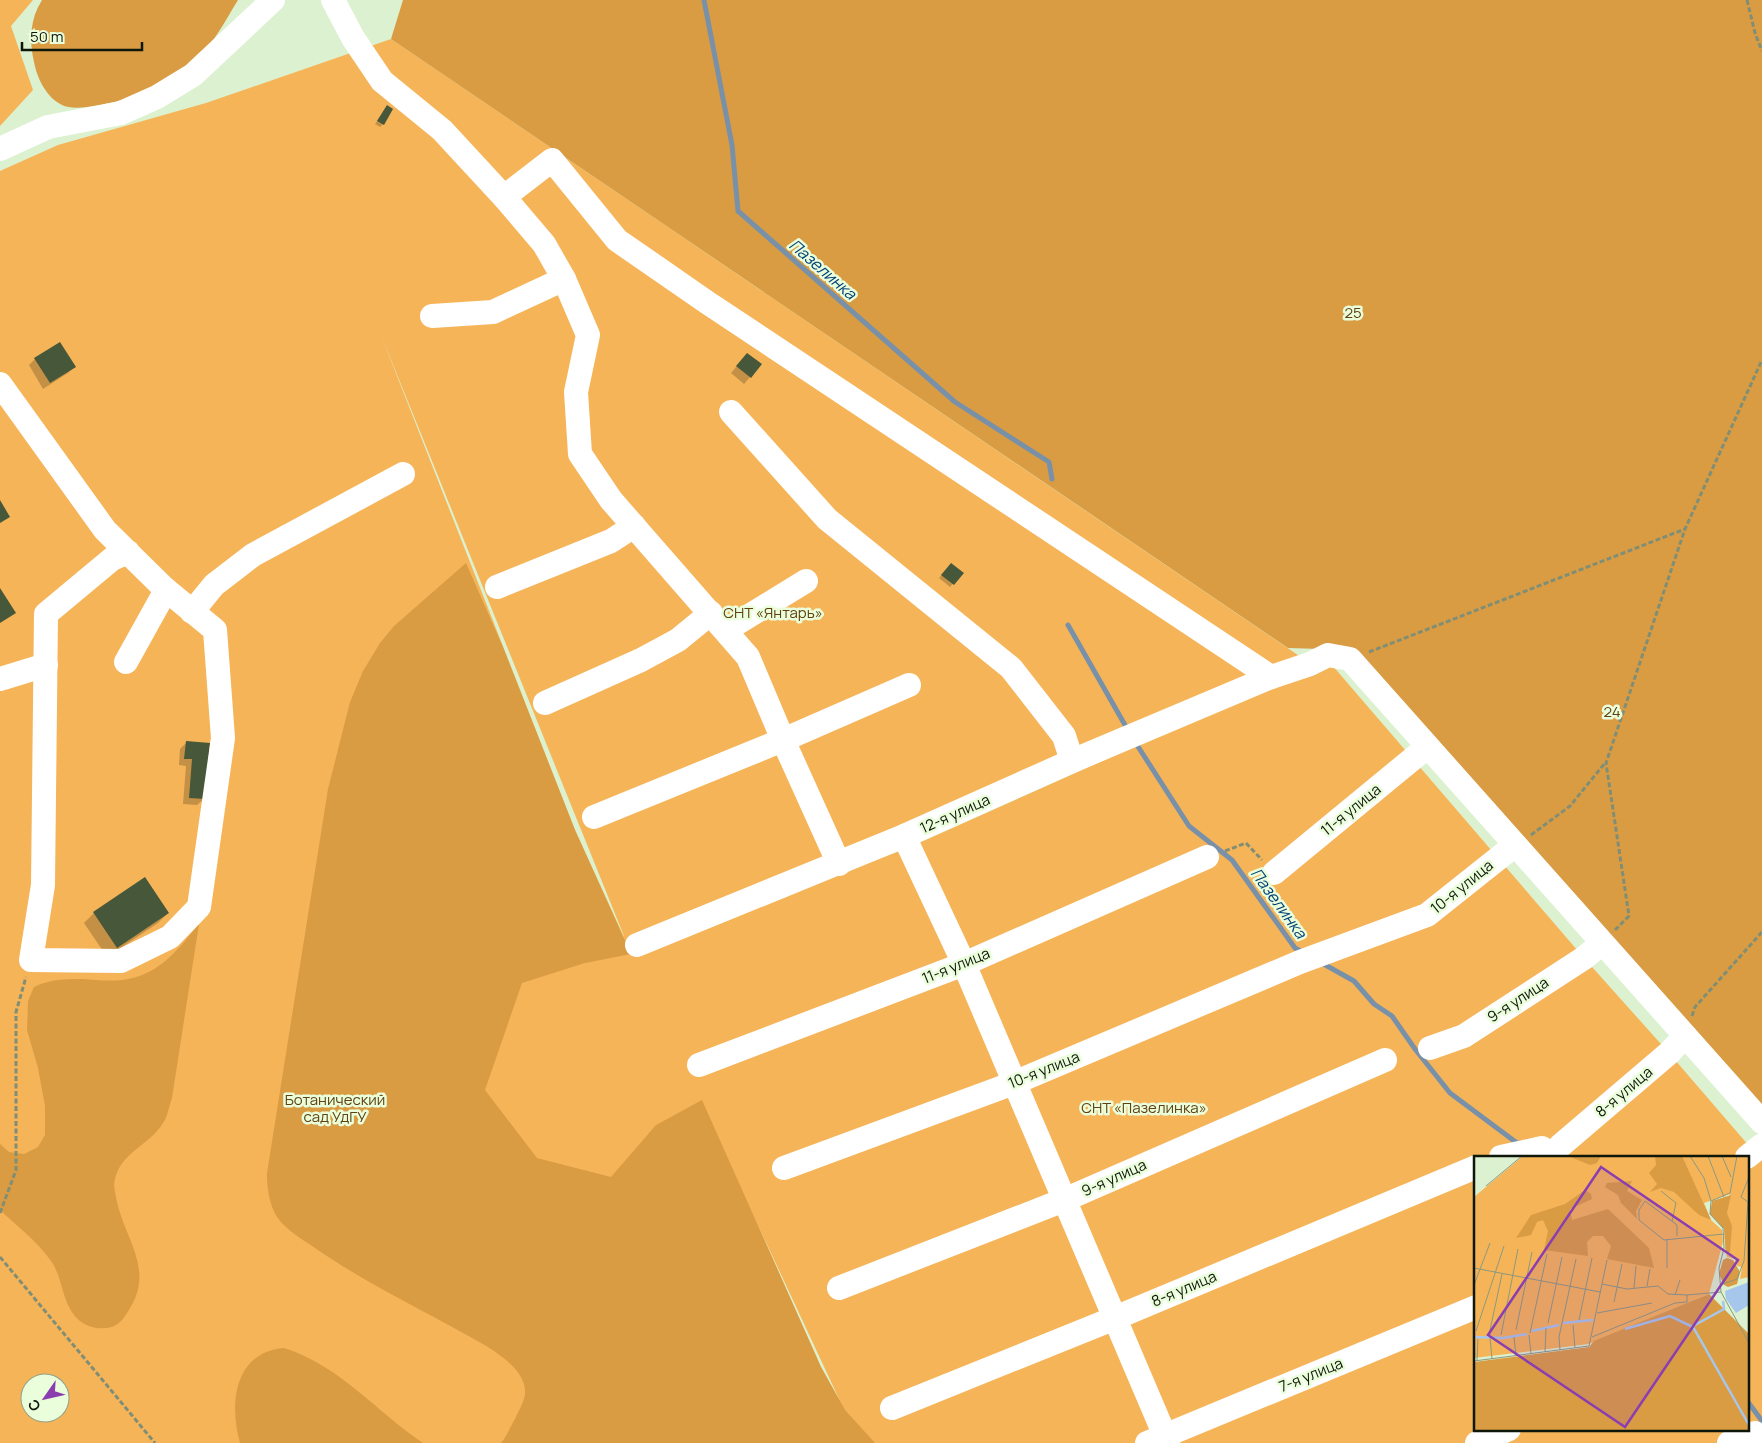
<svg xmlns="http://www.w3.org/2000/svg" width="1762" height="1443" font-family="Manrope,sans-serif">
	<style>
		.green { fill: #f6b458; fill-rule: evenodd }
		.forest { fill: #d99c43 }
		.shadow { fill: #0003 }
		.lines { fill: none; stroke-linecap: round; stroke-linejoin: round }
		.stream { stroke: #7991a8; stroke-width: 5 }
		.building { fill: #46573a }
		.path { stroke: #808e76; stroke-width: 3; stroke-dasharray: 5 2.5; stroke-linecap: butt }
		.minor { stroke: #fff; stroke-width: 24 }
		.labels { text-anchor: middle; stroke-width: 5; stroke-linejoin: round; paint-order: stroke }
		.park-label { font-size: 15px; fill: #614111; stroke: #eafedc }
		.street-label { font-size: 15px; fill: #0f160a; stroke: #eafedc }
		.water-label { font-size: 16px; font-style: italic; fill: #003f78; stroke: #eafedc }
		.inset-river { fill: none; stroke: #a6c6ec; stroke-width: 2.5 }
		.inset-road { fill: none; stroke: #8a9980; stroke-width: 1 }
		.view { fill: #8a3eaf; fill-opacity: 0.15; stroke: #8a3eaf; stroke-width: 2.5 }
		.inset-edge { fill: none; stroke: #0f160a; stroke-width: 2.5 }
	</style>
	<rect width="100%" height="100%" fill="#dcf1cf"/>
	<g class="green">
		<polygon points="0,0 33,0 11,26 33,90 0,126"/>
		<path d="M391,39L1314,666L1332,665L1584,958L1669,1053L1762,1161V1443H0V171L58,145L206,103ZM381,335L624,936V937L575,830ZM1281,681L910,847L654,944ZM1476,1157H1748V1429H1476ZM757,1223L840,1401L821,1367ZM30,1383H60V1413H30Z"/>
	</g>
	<g class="forest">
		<path d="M42,0H238C224,23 212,46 192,65C185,72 159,87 150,91C131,98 79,114 62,105C46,97 37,78 34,62C29,40 30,19 42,0Z"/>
		<polygon points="403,0 1762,0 1762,1111 1357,650 1288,648 391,39"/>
		<path d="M466,563L503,647L575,830L631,954L585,963L522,983L485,1090L537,1158L611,1177L656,1125L702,1100L821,1367L845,1410L875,1443H501C507,1436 510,1427 515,1419C518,1411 524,1403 525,1394C527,1373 503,1357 488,1347C431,1314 370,1286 315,1248C302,1239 286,1230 277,1217C269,1204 267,1188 267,1173L328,789L350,702L363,671L380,643L394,626Z"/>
		<path d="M199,924L172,1098C169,1106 168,1116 163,1123C150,1145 121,1152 115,1179C113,1184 115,1191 116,1197C123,1237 155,1268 130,1308C126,1315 121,1324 112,1327C101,1330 89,1328 80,1321C61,1305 64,1279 51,1261C37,1241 17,1226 0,1210V1144L9,1152L24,1154L38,1147L45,1135V1106L38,1068L27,1030L28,1001L34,987C50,979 65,979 82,979C97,980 114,982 128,979C161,973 179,948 199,924Z"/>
		<path d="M284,1348C339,1365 377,1412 423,1443H240C229,1404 234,1352 284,1348Z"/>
	</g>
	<g class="shadow">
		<polygon points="387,107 383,124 380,127 375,124"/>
		<polygon points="35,359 74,367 68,373 43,389 29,365"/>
		<polygon points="741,361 750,377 744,384 731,373"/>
		<polygon points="949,567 962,573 950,587 939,578"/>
		<polygon points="187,742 209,744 204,799 197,805 183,804 186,766 179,765 180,749"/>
		<polygon points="94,913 168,913 158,923 107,957 84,923"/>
	</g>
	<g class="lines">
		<g class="stream">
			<polyline points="704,0 732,145 738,211 955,402 1049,462 1052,479"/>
			<polyline points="1068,625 1125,725"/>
			<polyline points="1137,745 1189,826 1232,860 1295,948 1304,953"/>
			<polyline points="1320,962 1354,981 1374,1004 1392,1016 1415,1049 1450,1093 1517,1143 1520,1143"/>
			<polyline points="1748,1402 1762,1421"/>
		</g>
	</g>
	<g class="building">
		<polygon points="387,105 393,109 384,125 377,121"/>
		<polygon points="60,342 76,367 50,383 34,358"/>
		<polygon points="747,353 762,364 751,378 736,366"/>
		<polygon points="0,500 10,517 0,523"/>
		<polygon points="951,563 964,573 954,585 941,575"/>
		<polygon points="0,588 16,613 0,623"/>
		<polygon points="186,741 210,743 205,799 189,798 192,759 184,759"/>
		<polygon points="145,877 169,913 117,948 93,912"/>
	</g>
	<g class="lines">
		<g class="path">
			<polyline points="1747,0 1755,33 1762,51"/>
			<polyline points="1369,652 1685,529"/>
			<polyline points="1531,835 1570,806 1605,763"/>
			<polyline points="1225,851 1246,843 1262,860"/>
			<polyline points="1615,930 1629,916 1606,763 1685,529 1762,360"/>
			<polyline points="1692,1016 1695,1007 1762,932"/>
			<polyline points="0,1213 16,1170 16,1012 26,977"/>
			<polyline points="0,1257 155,1443"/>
		</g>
		<g class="minor">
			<polyline points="333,0 353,38 382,81 442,130 504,197 552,160 617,240 708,303 1271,677"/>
			<polyline points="0,149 48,127 121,113 157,97 193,75 273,0"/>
			<polyline points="504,197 544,244 564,279 588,335 576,392 580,454 611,500 748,657 783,740 839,864"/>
			<polyline points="432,316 493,312 564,279"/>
			<polyline points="0,384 105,530 164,588 215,630 223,738 199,907 170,937 121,961 31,960 43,885 46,614 112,559 128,552"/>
			<polyline points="731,412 827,519 1011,668 1064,736 1072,761"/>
			<polyline points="497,587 611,541 634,526"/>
			<polyline points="192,612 214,585 253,555 403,474"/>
			<polyline points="726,630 806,581"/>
			<polyline points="126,662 166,590"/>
			<polyline points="0,679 46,665"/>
			<polyline points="545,703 641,660 678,640 711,613"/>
			<polyline points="594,817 783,740 909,685"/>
			<polyline points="904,836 964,964 1168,1443"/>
			<polyline points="1274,873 1427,747"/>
			<polyline points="637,945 904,836 1072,761 1271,677 1310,664 1328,655 1350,659 1762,1122"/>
			<polyline points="1430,1048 1464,1036 1584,958 1602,943"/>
			<polyline points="699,1065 964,964 1207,857"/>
			<polyline points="1560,1146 1669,1053 1685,1036"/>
			<polyline points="1501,1157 1542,1148"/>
			<polyline points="1747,1157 1762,1145"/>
			<polyline points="784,1168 1014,1083 1300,962 1427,915 1515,845"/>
			<polyline points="839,1288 1064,1200 1385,1060"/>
			<polyline points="892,1408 1115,1318 1476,1167"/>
			<polyline points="1147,1443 1476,1307"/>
			<polyline points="1477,1443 1509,1429"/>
			<polyline points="1729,1443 1755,1433"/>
		</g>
	</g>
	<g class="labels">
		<g class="park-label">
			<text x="1353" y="318">25</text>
			<text x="773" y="618">СНТ «Янтарь»</text>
			<text x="1612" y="717">24</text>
			<text x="335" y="1105">Ботанический<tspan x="335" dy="17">сад УдГУ</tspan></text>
			<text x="1144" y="1113">СНТ «Пазелинка»</text>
		</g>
		<g class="street-label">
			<text transform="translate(1351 810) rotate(-39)" y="5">11-я улица</text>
			<text transform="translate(955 814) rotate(-24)" y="5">12-я улица</text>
			<text transform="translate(1462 887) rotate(-39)" y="5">10-я улица</text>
			<text transform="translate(956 966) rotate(-22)" y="5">11-я улица</text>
			<text transform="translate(1518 1000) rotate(-33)" y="5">9-я улица</text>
			<text transform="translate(1044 1070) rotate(-22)" y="5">10-я улица</text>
			<text transform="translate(1624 1092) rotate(-40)" y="5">8-я улица</text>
			<text transform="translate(1114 1178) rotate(-24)" y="5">9-я улица</text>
			<text transform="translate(1184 1289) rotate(-23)" y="5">8-я улица</text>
			<text transform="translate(1311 1375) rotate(-22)" y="5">7-я улица</text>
		</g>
		<g class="water-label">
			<text transform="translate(823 269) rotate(41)" y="6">Пазелинка</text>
			<text transform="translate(1279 903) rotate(54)" y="6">Пазелинка</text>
		</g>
	</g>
	<g transform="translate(1474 1156)">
		<rect width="275" height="275" fill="#dcf1cf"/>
		<path d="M49,0H275V121L266,123L268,111L263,110L261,103L253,101L251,91L250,69L256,38L230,47L237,64L248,74L249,86L235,138L115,188L0,202V41Z" fill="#f6b458"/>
		<path d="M94,0H127L123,7L116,9ZM181,0H208L237,64L225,59L200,36L187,32L176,36L183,28L175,17L182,9ZM158,25L153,35L168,44L162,55L163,63L147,47L144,39L131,31L133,27ZM111,34L117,38L118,43L96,53L98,64L134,53L175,92L180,112L133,103L137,90L129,80H119L113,86L114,100L70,94L74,75L69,64L63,66L57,79L42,82L57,59L91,48ZM257,39L253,57L258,70L256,96L252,97L250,73L236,58L238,45ZM253,102L259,104L266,116L263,128L254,131L250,129L245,118L249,104ZM235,138L275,178V275H0V206L115,191L120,185Z" fill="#d99c43"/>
		<path d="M275,126V149L262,157L252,143L251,135Z" fill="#a6c6ec"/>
		<path class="inset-river" d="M89,167L119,164M219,170L250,153L249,145M151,173L196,160L219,171L275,269M58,175L85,169M0,181L29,182L53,178"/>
		<path class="inset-road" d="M216,0L230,22L237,45L236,58L249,72L250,92L245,112L247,136L275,187M234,0L250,41M248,0L257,21M12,30L48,0M187,35L202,47L198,65M237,45L256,37L263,0M203,80V69L171,45L165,54V64L190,84L250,78M0,112L126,136M193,112V83M128,128L153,133L184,130L194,138L213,139M0,129L16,87M246,129L263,123L270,105L274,46L267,41L275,21M173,130L176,113M160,132L162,110M201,139L206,124M140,146L148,108M123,157L178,147M105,164L118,102M74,167L88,101M99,169L101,192M42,174L58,96M2,175L30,90M56,177L73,98M15,179L28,118M27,179L44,93M55,179L57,198M16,181L18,203M40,181L42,200M118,181L201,147L213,146V139L247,136M86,194L85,181L102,103M71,196L72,172M0,205L115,190L133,104M3,205L4,183"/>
		<path class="view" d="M127,11L264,104L151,271L14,179Z"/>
		<rect width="275" height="275" class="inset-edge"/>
	</g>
	<g transform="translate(45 1398) rotate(236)"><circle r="24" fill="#eafedc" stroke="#92a188"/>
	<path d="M0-4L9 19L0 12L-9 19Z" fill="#8a3eaf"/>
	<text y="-8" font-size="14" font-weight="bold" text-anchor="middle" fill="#0f160a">С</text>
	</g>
	<path d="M22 42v8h120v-8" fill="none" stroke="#0f160a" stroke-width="2.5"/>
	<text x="30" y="42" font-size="15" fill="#0f160a" stroke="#eafedc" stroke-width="4" paint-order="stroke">50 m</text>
</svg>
